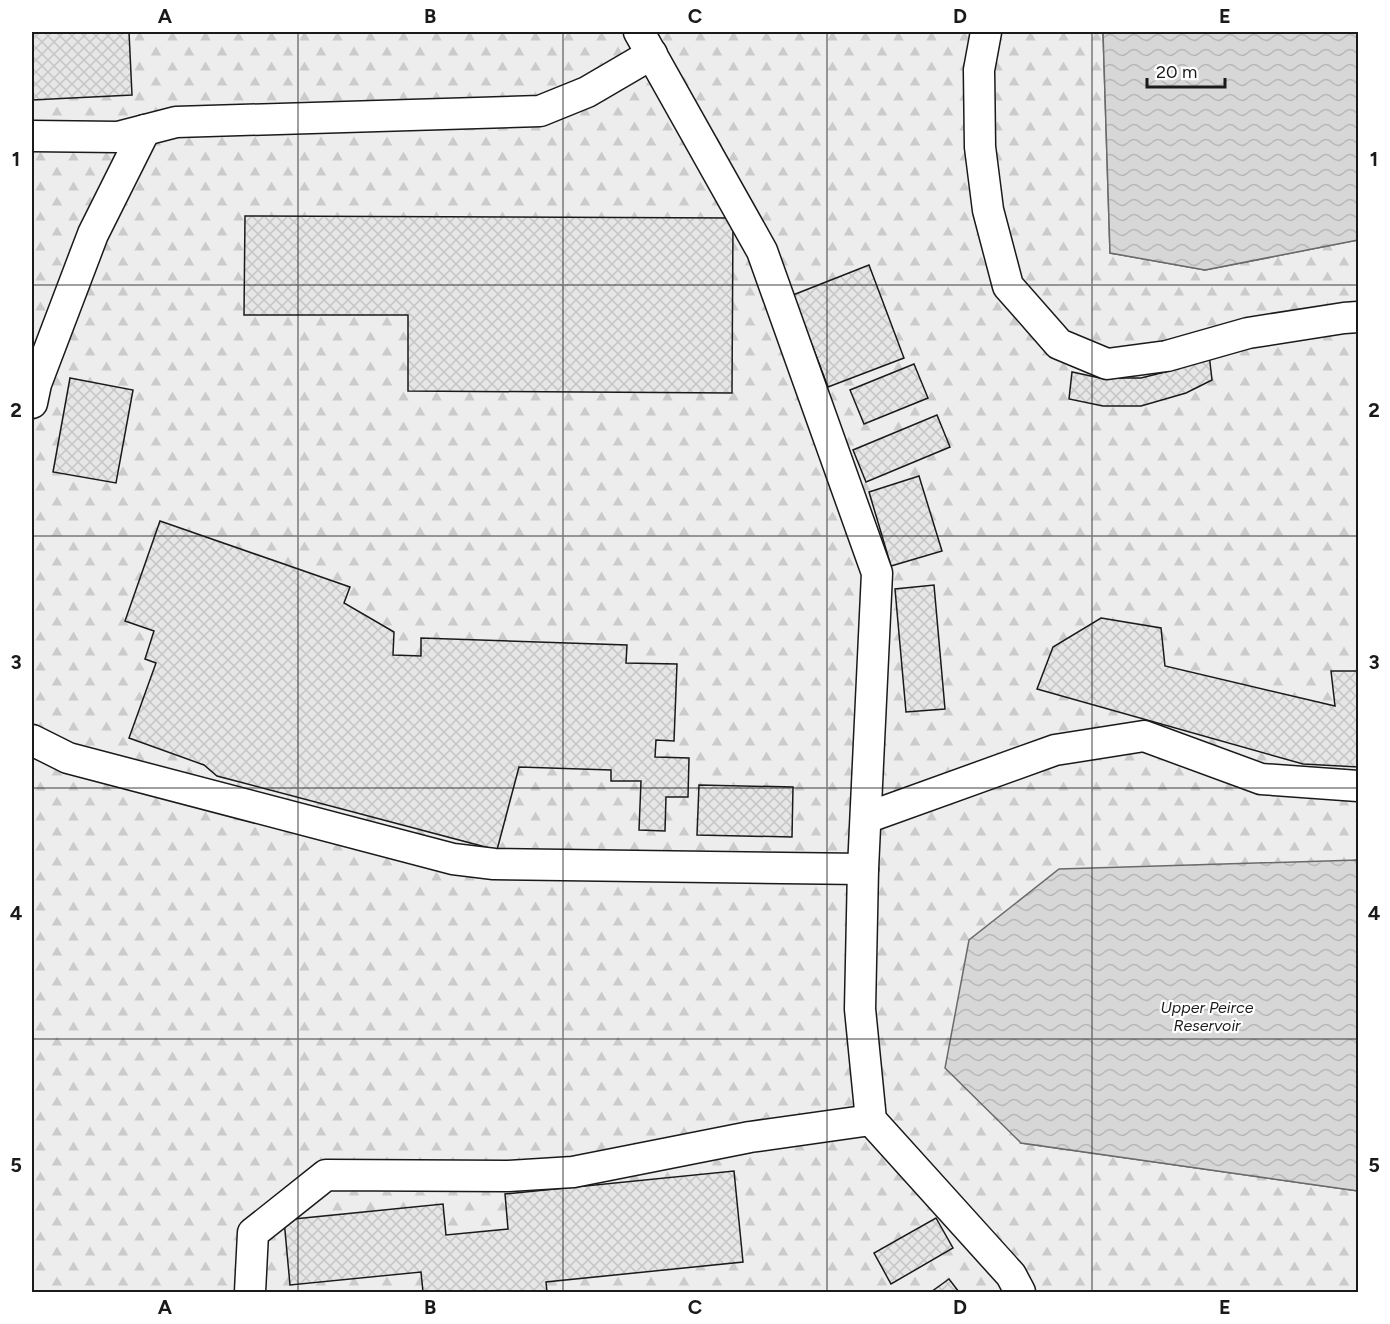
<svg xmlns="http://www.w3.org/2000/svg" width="1390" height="1324" font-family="Figtree,sans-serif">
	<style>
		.forest { fill: url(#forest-firs); stroke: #6a6a6a; stroke-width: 1.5 }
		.water { fill: url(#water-waves); stroke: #6a6a6a; stroke-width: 1.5 }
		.building { fill: url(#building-cross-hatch); stroke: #1a1a1a; stroke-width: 1.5 }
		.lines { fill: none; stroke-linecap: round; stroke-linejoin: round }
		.minor-casing { stroke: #1a1a1a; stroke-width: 33 }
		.minor { stroke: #fff; stroke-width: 30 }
		.grid { fill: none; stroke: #1a1a1a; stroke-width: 1.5; stroke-opacity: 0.55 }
		.labels { text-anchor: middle; stroke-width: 4.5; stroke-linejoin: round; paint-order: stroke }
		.water-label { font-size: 16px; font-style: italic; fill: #1a1a1a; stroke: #fff }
		.neatline { fill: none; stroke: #1a1a1a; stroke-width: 2 }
		.grid-label { font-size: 20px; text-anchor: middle; font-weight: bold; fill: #1a1a1a }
	</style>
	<defs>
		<pattern id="forest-firs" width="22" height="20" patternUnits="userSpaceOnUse" patternTransform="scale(1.5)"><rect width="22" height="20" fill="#ededed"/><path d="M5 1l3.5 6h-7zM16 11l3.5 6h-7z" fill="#cbcbcb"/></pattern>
		<pattern id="water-waves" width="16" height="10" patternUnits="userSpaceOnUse" patternTransform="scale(1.5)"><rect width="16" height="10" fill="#d7d7d7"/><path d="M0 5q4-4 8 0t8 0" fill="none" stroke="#b8b8b8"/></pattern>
		<pattern id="building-cross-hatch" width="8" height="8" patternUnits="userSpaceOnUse" patternTransform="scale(1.5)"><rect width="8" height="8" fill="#e6e6e6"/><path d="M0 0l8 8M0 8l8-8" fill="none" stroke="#c5c5c5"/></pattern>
	</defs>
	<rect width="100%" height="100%" fill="#fff"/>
	<polygon class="forest" points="32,32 1103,32 1110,253 1205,270 1358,240 1358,860 1352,861 1021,1143 1358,1191 1358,1292 32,1292"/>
	<g class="water">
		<polygon points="1103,32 1358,32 1358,240 1205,270 1110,253"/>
		<polygon points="1358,860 1358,1191 1021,1143 945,1068 969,940 1059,869"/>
	</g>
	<g class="building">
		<polygon points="32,32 129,32 132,95 32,100"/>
		<polygon points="245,216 733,218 732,393 408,391 408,315 244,315"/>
		<polygon points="869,265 904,358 828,387 793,295"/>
		<polygon points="1209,354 1212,380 1186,393 1141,406 1103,406 1069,399 1072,372 1100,378 1141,378 1177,369"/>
		<polygon points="914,364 928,398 864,424 850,390"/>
		<polygon points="70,378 133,390 116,483 53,472"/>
		<polygon points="937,415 950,447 866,482 853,450"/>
		<polygon points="919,476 942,551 891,566 869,492"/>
		<polygon points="160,521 350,587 344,603 394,632 393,655 421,656 421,638 627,645 626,663 677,664 674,741 656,740 655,757 689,758 688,797 666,797 665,831 639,830 641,781 611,781 611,770 519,767 497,850 217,776 204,765 129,738 156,663 145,659 154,631 125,621"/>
		<polygon points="934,585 945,709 906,712 895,589"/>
		<polygon points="1101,618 1161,628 1165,666 1335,706 1331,671 1358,671 1358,767 1303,764 1037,689 1053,647"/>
		<polygon points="699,785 793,787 792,837 697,835"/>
		<polygon points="734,1171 743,1262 546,1282 547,1292 423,1292 421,1272 290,1285 284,1220 443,1204 446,1235 508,1229 505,1194"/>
		<polygon points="936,1218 953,1248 891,1284 874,1253"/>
		<polygon points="949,1279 959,1292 931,1292"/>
	</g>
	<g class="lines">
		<g class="minor-casing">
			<g id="minor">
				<polyline points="639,32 762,251 877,573 863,869 860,1009 871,1120 1011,1275 1020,1292"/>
				<polyline points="986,32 979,70 980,147 988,210 1008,286 1059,344 1107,364 1167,356 1248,333 1344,318 1358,317"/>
				<polyline points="32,136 118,137 176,122 540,111 587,92 652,54"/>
				<polyline points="32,403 36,384 93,234 145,130"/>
				<polyline points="32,740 68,758 453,859 494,864 863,869"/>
				<polyline points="866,818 1055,750 1144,736 1261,779 1358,786"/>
				<polyline points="250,1292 253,1233 326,1175 508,1176 573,1172 750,1137 871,1120"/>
			</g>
		</g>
		<use href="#minor" class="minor"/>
	</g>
	<path class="grid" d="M298,32V1292M563,32V1292M827,32V1292M1092,32V1292M32,285H1358M32,536H1358M32,788H1358M32,1039H1358"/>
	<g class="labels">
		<g class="water-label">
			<text x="1207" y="1013">Upper Peirce<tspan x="1207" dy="18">Reservoir</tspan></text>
		</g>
	</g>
	<rect width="1390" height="1324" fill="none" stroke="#ffffff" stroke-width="66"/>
	<path d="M1147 78v9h78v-9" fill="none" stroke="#1a1a1a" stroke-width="3"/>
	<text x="1156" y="78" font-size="18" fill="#1a1a1a" stroke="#ffffff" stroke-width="4.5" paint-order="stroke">20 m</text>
	<rect x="33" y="33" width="1324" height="1258" class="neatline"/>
	<g class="grid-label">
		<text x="165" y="23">A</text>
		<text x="430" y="23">B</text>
		<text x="695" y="23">C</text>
		<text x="960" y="23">D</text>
		<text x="1225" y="23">E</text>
		<text x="16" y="166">1</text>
		<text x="1374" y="166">1</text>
		<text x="16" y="417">2</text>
		<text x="1374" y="417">2</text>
		<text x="16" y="669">3</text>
		<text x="1374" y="669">3</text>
		<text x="16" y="920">4</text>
		<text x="1374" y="920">4</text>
		<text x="16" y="1172">5</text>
		<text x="1374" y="1172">5</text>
		<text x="165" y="1314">A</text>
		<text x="430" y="1314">B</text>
		<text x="695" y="1314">C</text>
		<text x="960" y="1314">D</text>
		<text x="1225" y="1314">E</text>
	</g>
</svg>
